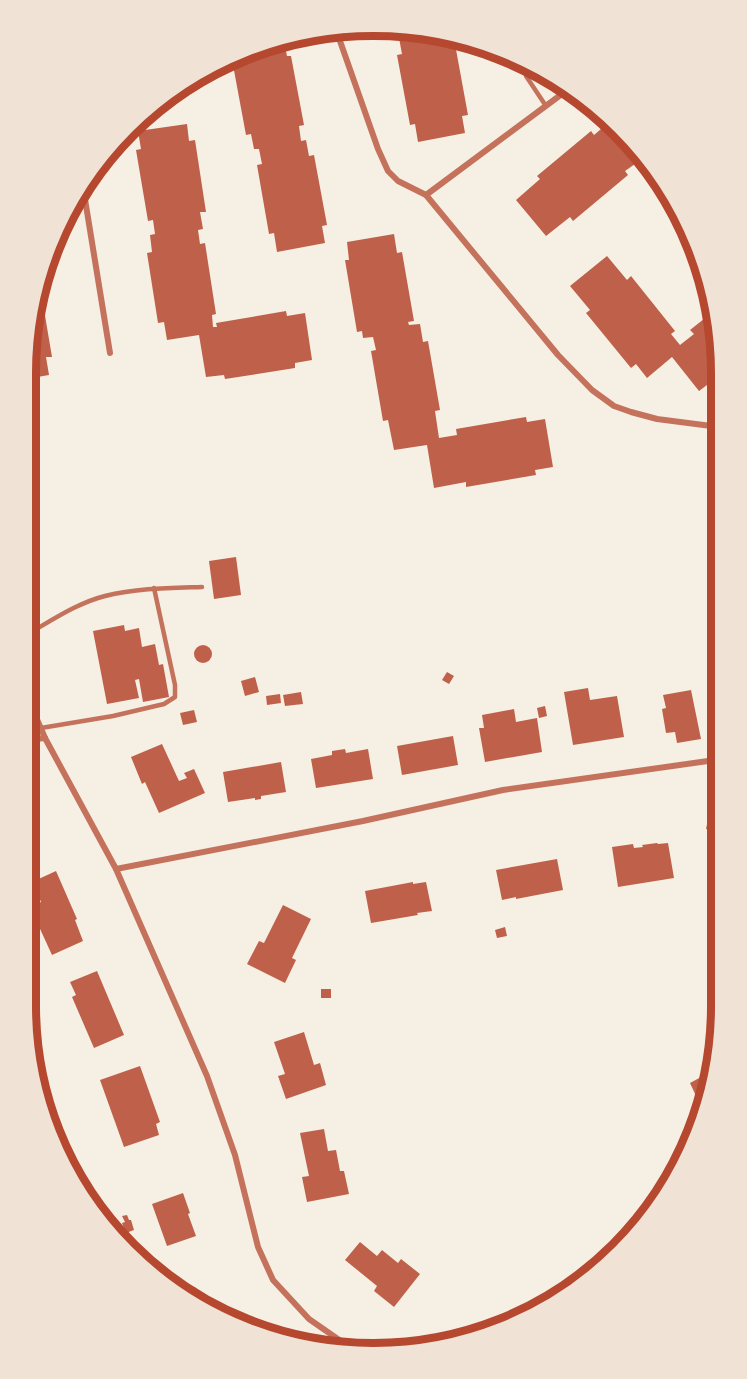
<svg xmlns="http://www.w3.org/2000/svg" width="747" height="1379" font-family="Barlow,sans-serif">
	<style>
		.building { fill: #bf614a }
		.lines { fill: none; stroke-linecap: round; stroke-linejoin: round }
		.service { stroke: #c5725c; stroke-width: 4.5 }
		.minor { stroke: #c5725c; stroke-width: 6 }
		.rim { fill: none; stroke: #b5482f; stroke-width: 8 }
	</style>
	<rect width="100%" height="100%" fill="#f6efe4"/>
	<g class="building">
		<polygon points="419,28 448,38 449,45 455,44 468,115 462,116 465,133 418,142 415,124 410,125 397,55 402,54 399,38 404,37 403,29"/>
		<polygon points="283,37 287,56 291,56 304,125 299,126 301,141 306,140 309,156 314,155 327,225 322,226 325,243 277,252 274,233 269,234 257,165 262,164 259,149 254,149 251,134 246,135 233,65 238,64 238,60"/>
		<polygon points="608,123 611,128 614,125 646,161 638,168 635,164 625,171 628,175 573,221 570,217 546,236 516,200 540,179 537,176 591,131 594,135"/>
		<polygon points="187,124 189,141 195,140 206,212 200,212 203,229 198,230 200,244 205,243 216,314 212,315 213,327 217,327 216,323 286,311 287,316 305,313 312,360 295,363 295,368 225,379 224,375 206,377 199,335 167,340 164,322 158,323 147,253 152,252 150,235 155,234 153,220 148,221 136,150 141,149 138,131"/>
		<polygon points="394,234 397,253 402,252 414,321 408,322 409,325 420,324 423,342 428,341 440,410 435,411 439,438 457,435 456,429 526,417 527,422 545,419 553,467 535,470 536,475 466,487 466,482 434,488 427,445 394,450 388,420 383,421 371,351 376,350 373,337 363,338 362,331 357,332 345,260 349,260 347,242"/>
		<polygon points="607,256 627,280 631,276 675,331 671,334 680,345 694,334 690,330 714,311 719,328 719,376 699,391 672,357 647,378 636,364 631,368 586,313 590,310 570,286"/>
		<polygon points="40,286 52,357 46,357 49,375 26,379 26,351 37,287"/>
		<polygon points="236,557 241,595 214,599 209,561"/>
		<polygon points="124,625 125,631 139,628 142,647 155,644 159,665 163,664 169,697 143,702 139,679 135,680 139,698 107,704 93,631"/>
		<circle cx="203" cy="654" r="9"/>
		<polygon points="447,672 454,676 449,684 442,680"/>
		<polygon points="255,677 259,692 245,696 241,681"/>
		<polygon points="588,688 590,700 617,696 624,737 573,745 564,692"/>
		<polygon points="691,690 701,739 677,743 675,732 666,733 662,709 666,708 663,695"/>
		<polygon points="301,692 303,704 285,706 283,695"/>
		<polygon points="280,694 281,703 267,705 266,696"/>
		<polygon points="545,706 547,716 539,718 537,708"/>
		<polygon points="514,709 516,722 537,718 542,752 485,762 479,728 484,728 482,715"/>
		<polygon points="194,710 197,722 183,725 180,713"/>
		<polygon points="453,736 458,765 402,775 397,746"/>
		<polygon points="162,744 179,781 187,778 184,773 194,769 205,793 159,813 145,782 142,784 131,757"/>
		<polygon points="345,749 346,753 368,749 373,779 316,788 311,759 332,755 332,751"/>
		<polygon points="281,762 286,792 261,796 261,799 255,800 255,798 228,802 223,772"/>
		<polygon points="34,807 39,832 26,834 26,808"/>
		<polygon points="709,815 720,817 719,831 706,829"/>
		<polygon points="657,843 658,844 668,843 674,878 618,887 612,847 633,844 634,848 643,847 642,845"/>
		<polygon points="557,859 563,890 516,899 516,897 502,900 496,870"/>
		<polygon points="56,871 77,919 75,920 83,941 52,955 30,907 41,902 32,882"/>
		<polygon points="413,882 413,884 426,882 432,911 417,913 418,915 371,923 365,891"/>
		<polygon points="283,905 311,919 292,958 296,960 285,983 247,964 259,941 264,943"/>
		<polygon points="505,927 507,936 497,938 495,930"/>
		<polygon points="32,950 35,957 27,961 26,952"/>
		<polygon points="97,971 124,1035 94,1048 72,997 76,995 70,982"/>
		<rect x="321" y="989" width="10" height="9"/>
		<polygon points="304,1032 314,1065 320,1063 326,1085 286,1099 278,1076 285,1074 274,1042"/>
		<polygon points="140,1066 160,1122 156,1124 159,1135 124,1147 100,1080"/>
		<polygon points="714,1070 710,1096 703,1111 690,1083"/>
		<polygon points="324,1129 328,1151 336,1150 340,1171 344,1171 349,1194 307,1202 302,1177 309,1176 300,1133"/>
		<polygon points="183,1193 190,1213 188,1214 196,1236 167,1246 152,1204"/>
		<polygon points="127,1215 129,1220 131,1220 134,1230 126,1233 122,1223 125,1222 122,1216"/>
		<polygon points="360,1242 377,1256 382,1250 398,1263 401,1259 420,1274 394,1307 374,1291 377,1286 345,1260"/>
		<polygon points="195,1287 208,1307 181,1295"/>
	</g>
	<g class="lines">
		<g class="service">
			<polyline points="526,76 546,106"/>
			<path d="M26,635C51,621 77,603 105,596C137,588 170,588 202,587"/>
			<polyline points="41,728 113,716 164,704 175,697 175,685 154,588"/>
		</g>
		<g class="minor">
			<polyline points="336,34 340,41 378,149 388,171 398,181 426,195 558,355 592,390 614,406 631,412 657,419 719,427"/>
			<polyline points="83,187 110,353"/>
			<polyline points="426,195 570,88"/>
			<polyline points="26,694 45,738 116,869 207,1076 235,1155 258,1247 273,1280 309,1319 345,1344"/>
			<polyline points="26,740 45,738"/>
			<polyline points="116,869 363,821 503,790 715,760"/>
		</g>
	</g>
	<path d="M0 0H747V1379H0ZM373 36H374A337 337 0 0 1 711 373V1006A337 337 0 0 1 374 1343H373A337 337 0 0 1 36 1006V373A337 337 0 0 1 373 36Z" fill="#f1e2d6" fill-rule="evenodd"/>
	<path class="rim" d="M373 36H374A337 337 0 0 1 711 373V1006A337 337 0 0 1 374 1343H373A337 337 0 0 1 36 1006V373A337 337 0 0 1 373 36Z"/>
</svg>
